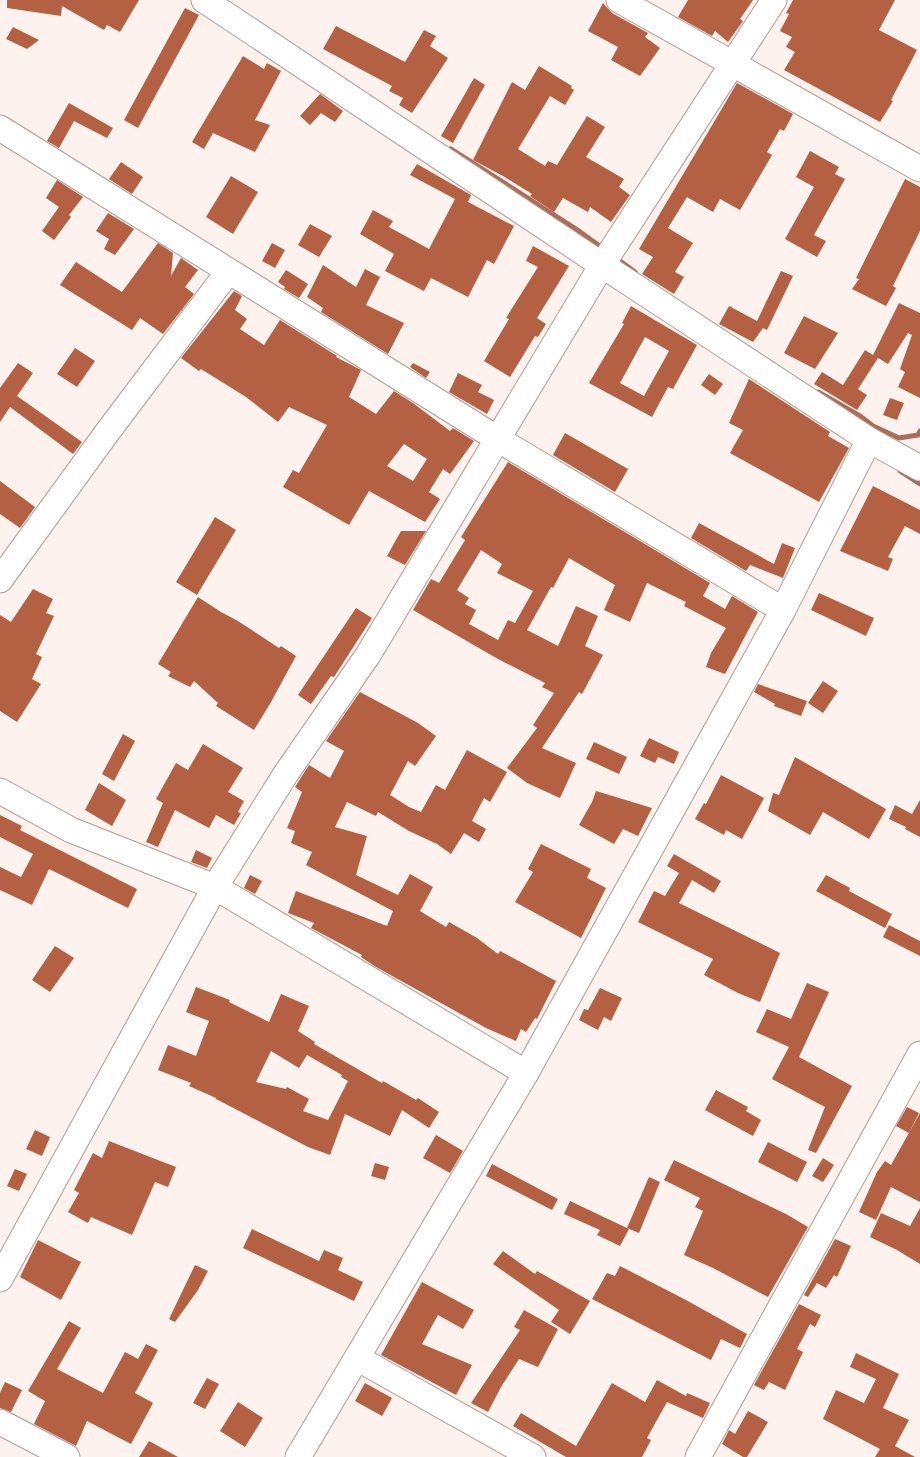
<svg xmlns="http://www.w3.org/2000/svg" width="920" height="1457" font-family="'Noto Serif',serif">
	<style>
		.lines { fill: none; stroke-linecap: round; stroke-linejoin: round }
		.stream { stroke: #ad6c57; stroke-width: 5 }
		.building { fill: #b46043; fill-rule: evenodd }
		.minor-casing { stroke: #ae9c96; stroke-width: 27 }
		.minor { stroke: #fff; stroke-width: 25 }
	</style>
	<rect width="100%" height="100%" fill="#fef2ee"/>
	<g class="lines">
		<g class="stream">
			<polyline points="451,149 576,229 605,250"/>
			<polyline points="616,258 635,272"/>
			<polyline points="818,392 860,416 873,426 899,438 918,435 920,431"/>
			<polyline points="900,471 920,484"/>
		</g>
	</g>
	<g class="building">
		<polygon points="7,0 139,0 120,32 107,25 104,30 62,6 61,16 7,8"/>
		<polygon points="688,0 753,0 740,19 743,21 728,42 715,31 712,36 678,17"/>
		<polygon points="793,0 895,0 879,30 917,50 891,100 893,101 880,122 784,70 795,52 786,47 792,37 780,31 789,14 786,13"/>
		<polygon points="603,3 612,13 648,33 645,37 660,48 640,76 611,60 618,47 588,31"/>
		<polygon points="185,8 199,15 138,128 124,120"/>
		<polygon points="336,26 405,62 424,30 436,36 430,46 448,58 412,113 399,105 403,98 389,91 392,86 323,49"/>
		<polygon points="13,27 39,40 27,49 6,39"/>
		<polygon points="243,56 264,69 267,63 281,71 255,120 270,125 255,152 213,133 204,149 192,142"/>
		<polygon points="539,66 572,86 571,88 574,90 565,105 550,96 518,149 545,166 548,161 557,165 587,116 605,127 586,157 624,179 619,187 630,195 611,222 590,207 588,212 563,198 554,212 530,196 532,194 503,176 473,160 512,82 525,90"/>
		<polygon points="474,78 485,85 453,143 441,136"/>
		<polygon points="737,83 793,114 784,131 780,129 767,152 772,155 740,210 720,199 713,212 687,197 668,228 693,243 675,272 684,277 674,294 642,274 653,257 639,249"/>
		<polygon points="320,94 343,111 335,122 321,113 310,125 300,116"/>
		<polygon points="69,103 113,128 107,138 74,121 59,148 47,141"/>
		<polygon points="810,151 839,167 835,174 845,179 814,235 826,241 817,257 785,239 814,187 796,177"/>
		<polygon points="121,162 143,177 132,194 109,179"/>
		<polygon points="417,164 471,195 468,202 514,226 494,264 487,260 468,297 431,278 424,291 385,271 394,254 360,234 373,210 393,221 389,227 429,249 455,199 410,175"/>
		<polygon points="231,176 258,192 233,234 206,217"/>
		<polygon points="905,179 920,187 920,231 893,286 896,288 886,306 852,289 859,279 856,278"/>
		<polygon points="57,180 83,197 69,215 71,217 54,240 42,231 59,207 46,198"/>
		<polygon points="108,213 134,229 115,255 104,249 109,239 96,231"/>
		<polygon points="310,224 332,236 319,257 298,245"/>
		<polygon points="158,243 173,253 171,276 181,258 198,270 185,287 194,294 163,334 140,318 132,330 60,285 76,262 122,292"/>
		<polygon points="272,243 285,250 275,268 262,261"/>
		<polygon points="533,246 569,266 537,318 546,324 538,337 535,336 510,377 484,361 509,319 506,318 538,267 526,261"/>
		<polygon points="323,265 356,287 365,269 380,277 366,305 404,323 388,354 321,312 323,308 307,297"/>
		<polygon points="286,270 308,284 299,298 284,289 285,287 278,282"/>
		<polygon points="781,271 793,276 767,330 763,328 753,342 719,324 729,306 757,321"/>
		<path d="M234,291L242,296L235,310L247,319L240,329L264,345L280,320L337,356L336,357L361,370L349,397L376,414L394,391L413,403L450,431L453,428L474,441L450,474L443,469L429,492L440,499L425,522L369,491L349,525L283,487L293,470L299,473L327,425L289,407L278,422L246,397L201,369L199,371L181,358ZM404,444L427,459L413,481L387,466Z"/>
		<polygon points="899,303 920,313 920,398 898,387 905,372 900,369 912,335 908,333 888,364 878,358 858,389 867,395 857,410 814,384 822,372 843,385 865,350 873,355"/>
		<path d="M631,306L697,345L673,389L668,387L652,417L589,383L624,324L622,323ZM645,337L669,351L644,396L620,383Z"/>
		<polygon points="804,316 838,333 815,369 784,353"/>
		<polygon points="75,348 95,361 77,387 57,374"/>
		<polygon points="18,363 33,373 17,396 82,442 73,454 10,407 0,422 0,388"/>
		<polygon points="413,363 430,372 426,378 410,367"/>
		<polygon points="458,373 482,385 478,392 494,400 487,414 449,392"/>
		<polygon points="709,374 723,384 715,395 701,385"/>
		<polygon points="749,379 830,432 828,436 849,448 819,502 730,453 743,430 729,423"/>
		<polygon points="890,398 904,403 897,420 883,415"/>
		<polygon points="565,433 628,469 615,492 553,455"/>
		<path d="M508,462L710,583L703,596L725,609L732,596L758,612L725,674L706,667L711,653L726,628L684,606L686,602L647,583L630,622L604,610L615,585L569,558L553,588L551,587L527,630L558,646L576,606L598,616L585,646L603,655L582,694L579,692L542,748L576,763L560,798L527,783L507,768L537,728L533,725L554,693L542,687L545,683L498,659L413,610L431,579L439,583L465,540L461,537ZM481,550L502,564L497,573L533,591L515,623L508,620L498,640L469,624L476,610L465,604L469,598L457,590Z"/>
		<polygon points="0,481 35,507 20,528 0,514"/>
		<polygon points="873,486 920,510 920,534 905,526 888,557 893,559 888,571 840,551"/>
		<polygon points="215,517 236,530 197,595 176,582"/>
		<polygon points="699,523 774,564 782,543 795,548 783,578 750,565 746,571 691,538"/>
		<polygon points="401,531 426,531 405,565 387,556"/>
		<polygon points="33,589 53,599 46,613 54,616 36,654 42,657 32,679 41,684 17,722 0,711 0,615 11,622"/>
		<polygon points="819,593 874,618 866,636 811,610"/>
		<polygon points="198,597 221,612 238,621 279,648 281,646 296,656 271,702 254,730 216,706 218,703 194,681 190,687 168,676 171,672 158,664"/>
		<polygon points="356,608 372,618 334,677 331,676 311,704 298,695"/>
		<polygon points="823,681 838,691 823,713 808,703"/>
		<polygon points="758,684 807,701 801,716 774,706 775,704 754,692"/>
		<polygon points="360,692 418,723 436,736 415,766 408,761 390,795 409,807 421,812 436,785 445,790 467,750 507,772 490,802 484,798 472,821 486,829 479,842 464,833 451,854 437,844 409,831 378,812 376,816 347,802 335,827 367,836 356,875 398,895 410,874 433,887 420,911 446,927 449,922 477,938 498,954 500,951 556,981 537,1019 535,1018 526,1032 521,1029 516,1041 486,1028 376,967 361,957 362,955 311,928 314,923 288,913 296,891 387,926 393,911 306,865 312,852 291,843 295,831 287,828 302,792 295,787 309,765 330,778 344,751 326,741"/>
		<polygon points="123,734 135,741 114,781 102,774"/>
		<polygon points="649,738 679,752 674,764 658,757 655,763 640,756"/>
		<polygon points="594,742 627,757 619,774 586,759"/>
		<polygon points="203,744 243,768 228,792 244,801 238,812 241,813 234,825 216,815 209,828 175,810 158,847 146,842 163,803 156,799 176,763 188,770"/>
		<polygon points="795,757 886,809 869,839 823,812 810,835 768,811 773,793 779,795"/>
		<polygon points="721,775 764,798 742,839 726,830 724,835 695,819 704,803 706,804"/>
		<polygon points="99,783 126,800 112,826 85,810"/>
		<polygon points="596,791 652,808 638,836 623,829 614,844 579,825 592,802"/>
		<polygon points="920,800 920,837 905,829 906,827 889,819 895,805 912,814"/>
		<polygon points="0,815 22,826 20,830 137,889 128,908 49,869 32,905 0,890 0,867 21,877 33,854 0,837"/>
		<polygon points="541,844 591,869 587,878 606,888 581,938 515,902 533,872 528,869"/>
		<polygon points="196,850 212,858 207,868 191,862"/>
		<polygon points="674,854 721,881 714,893 692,880 679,903 780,953 760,1002 738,993 704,975 713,959 638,922 654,891 665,896 679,873 667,866"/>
		<polygon points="250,875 262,881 255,894 244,888"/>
		<polygon points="826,875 850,888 849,891 892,914 885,928 816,891"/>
		<polygon points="889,925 920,941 920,956 883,937"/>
		<polygon points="55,946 74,958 50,992 32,980"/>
		<polygon points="807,983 829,992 799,1057 852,1086 816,1153 808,1150 825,1107 772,1079 789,1047 756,1032 767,1009 791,1019"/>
		<path d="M196,987L230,1000L229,1002L269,1022L281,994L309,1006L298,1031L315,1042L314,1044L382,1083L383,1081L416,1100L418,1098L439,1112L429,1128L402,1110L390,1136L345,1114L330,1155L308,1147L216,1099V1098L189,1086L191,1083L158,1070L168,1045L196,1056L209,1021L186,1012ZM271,1051L299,1068L307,1055L342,1075L341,1077L348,1081L328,1120L303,1111L309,1099L287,1087L286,1089L256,1082Z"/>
		<polygon points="600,988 622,998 611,1021 604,1017 598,1030 579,1020 584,1009 588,1010"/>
		<polygon points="716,1090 748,1107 746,1111 761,1120 753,1136 705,1110"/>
		<polygon points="907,1107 919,1113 909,1133 896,1126"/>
		<polygon points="920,1113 920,1202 891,1187 876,1220 859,1212 877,1172 885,1161 891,1165"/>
		<polygon points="35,1130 50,1137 42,1156 26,1149"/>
		<polygon points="436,1135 463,1151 450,1173 423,1158"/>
		<polygon points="109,1141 176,1167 168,1187 155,1182 132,1235 91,1217 88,1223 68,1212 79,1193 74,1190 93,1153 102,1158"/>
		<polygon points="768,1142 807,1162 797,1182 758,1162"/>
		<polygon points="823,1158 834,1165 823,1182 812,1176"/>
		<polygon points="674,1160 786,1214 808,1227 768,1297 713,1268 684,1255 703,1211 695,1207 700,1198 664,1180"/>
		<polygon points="375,1163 389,1167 385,1180 371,1176"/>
		<polygon points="492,1164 558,1199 552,1210 486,1176"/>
		<polygon points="15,1169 27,1174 19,1191 7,1186"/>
		<polygon points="649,1177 660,1182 639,1233 627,1228"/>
		<polygon points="570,1201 629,1229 620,1246 597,1235 600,1230 564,1214"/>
		<polygon points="920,1208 920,1264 897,1250 870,1237 881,1213 910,1226"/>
		<polygon points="252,1229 319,1261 324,1250 343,1258 338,1270 363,1282 354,1301 243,1248"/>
		<polygon points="835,1239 851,1246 837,1277 834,1275 826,1288 817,1283 808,1297 804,1295"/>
		<polygon points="38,1240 81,1262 61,1300 20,1277"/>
		<polygon points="503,1251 535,1274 537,1271 590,1301 570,1334 551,1322 559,1310 493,1264"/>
		<polygon points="195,1265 208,1271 198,1290 175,1322 169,1319"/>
		<polygon points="620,1266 686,1300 747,1334 740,1348 721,1339 711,1360 592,1299 607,1273 615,1276"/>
		<polygon points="422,1282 474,1310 463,1329 438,1315 422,1344 472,1365 456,1395 381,1355"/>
		<polygon points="799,1304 821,1315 815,1327 810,1324 797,1349 803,1352 785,1390 769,1382 764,1390 754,1385"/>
		<polygon points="524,1310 558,1329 538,1367 519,1359 501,1387 488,1412 471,1403 520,1330 514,1327"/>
		<polygon points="69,1321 81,1328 57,1369 103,1393 125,1352 138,1359 146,1344 158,1350 135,1393 153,1403 131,1444 87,1421 76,1446 34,1424 45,1401 28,1391"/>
		<polygon points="856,1353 899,1374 883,1408 909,1420 895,1446 915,1457 875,1457 880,1449 823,1419 836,1390 864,1403 876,1379 850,1367"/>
		<polygon points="207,1378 219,1384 205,1409 193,1403"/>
		<polygon points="657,1380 686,1396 687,1393 710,1403 703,1418 667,1402 647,1438 651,1440 642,1457 566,1457 513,1426 521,1413 576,1446 612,1383 645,1402"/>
		<polygon points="5,1382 22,1390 11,1412 0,1408 0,1393"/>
		<polygon points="365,1383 392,1398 382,1416 355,1401"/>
		<polygon points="238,1402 263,1418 245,1447 220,1431"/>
		<polygon points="748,1411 768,1422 747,1457 743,1457 722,1444 729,1430 735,1434"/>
		<polygon points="149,1441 178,1457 139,1457"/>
	</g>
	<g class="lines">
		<g class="minor-casing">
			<g id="minor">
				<polyline points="204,0 602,265 869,440 920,468"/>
				<polyline points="619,0 920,169"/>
				<polyline points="0,128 496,438 783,610"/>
				<polyline points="0,580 106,434 228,272"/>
				<polyline points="0,791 71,830 215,887 526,1073"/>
				<polyline points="0,1279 215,887 285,775 368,655 602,265 774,0"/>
				<polyline points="357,1358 533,1457"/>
				<polyline points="0,1422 67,1457"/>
				<polyline points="298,1457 526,1073 783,610 869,440"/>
				<polyline points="698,1457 920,1054"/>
			</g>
		</g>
		<use href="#minor" class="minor"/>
	</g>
</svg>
